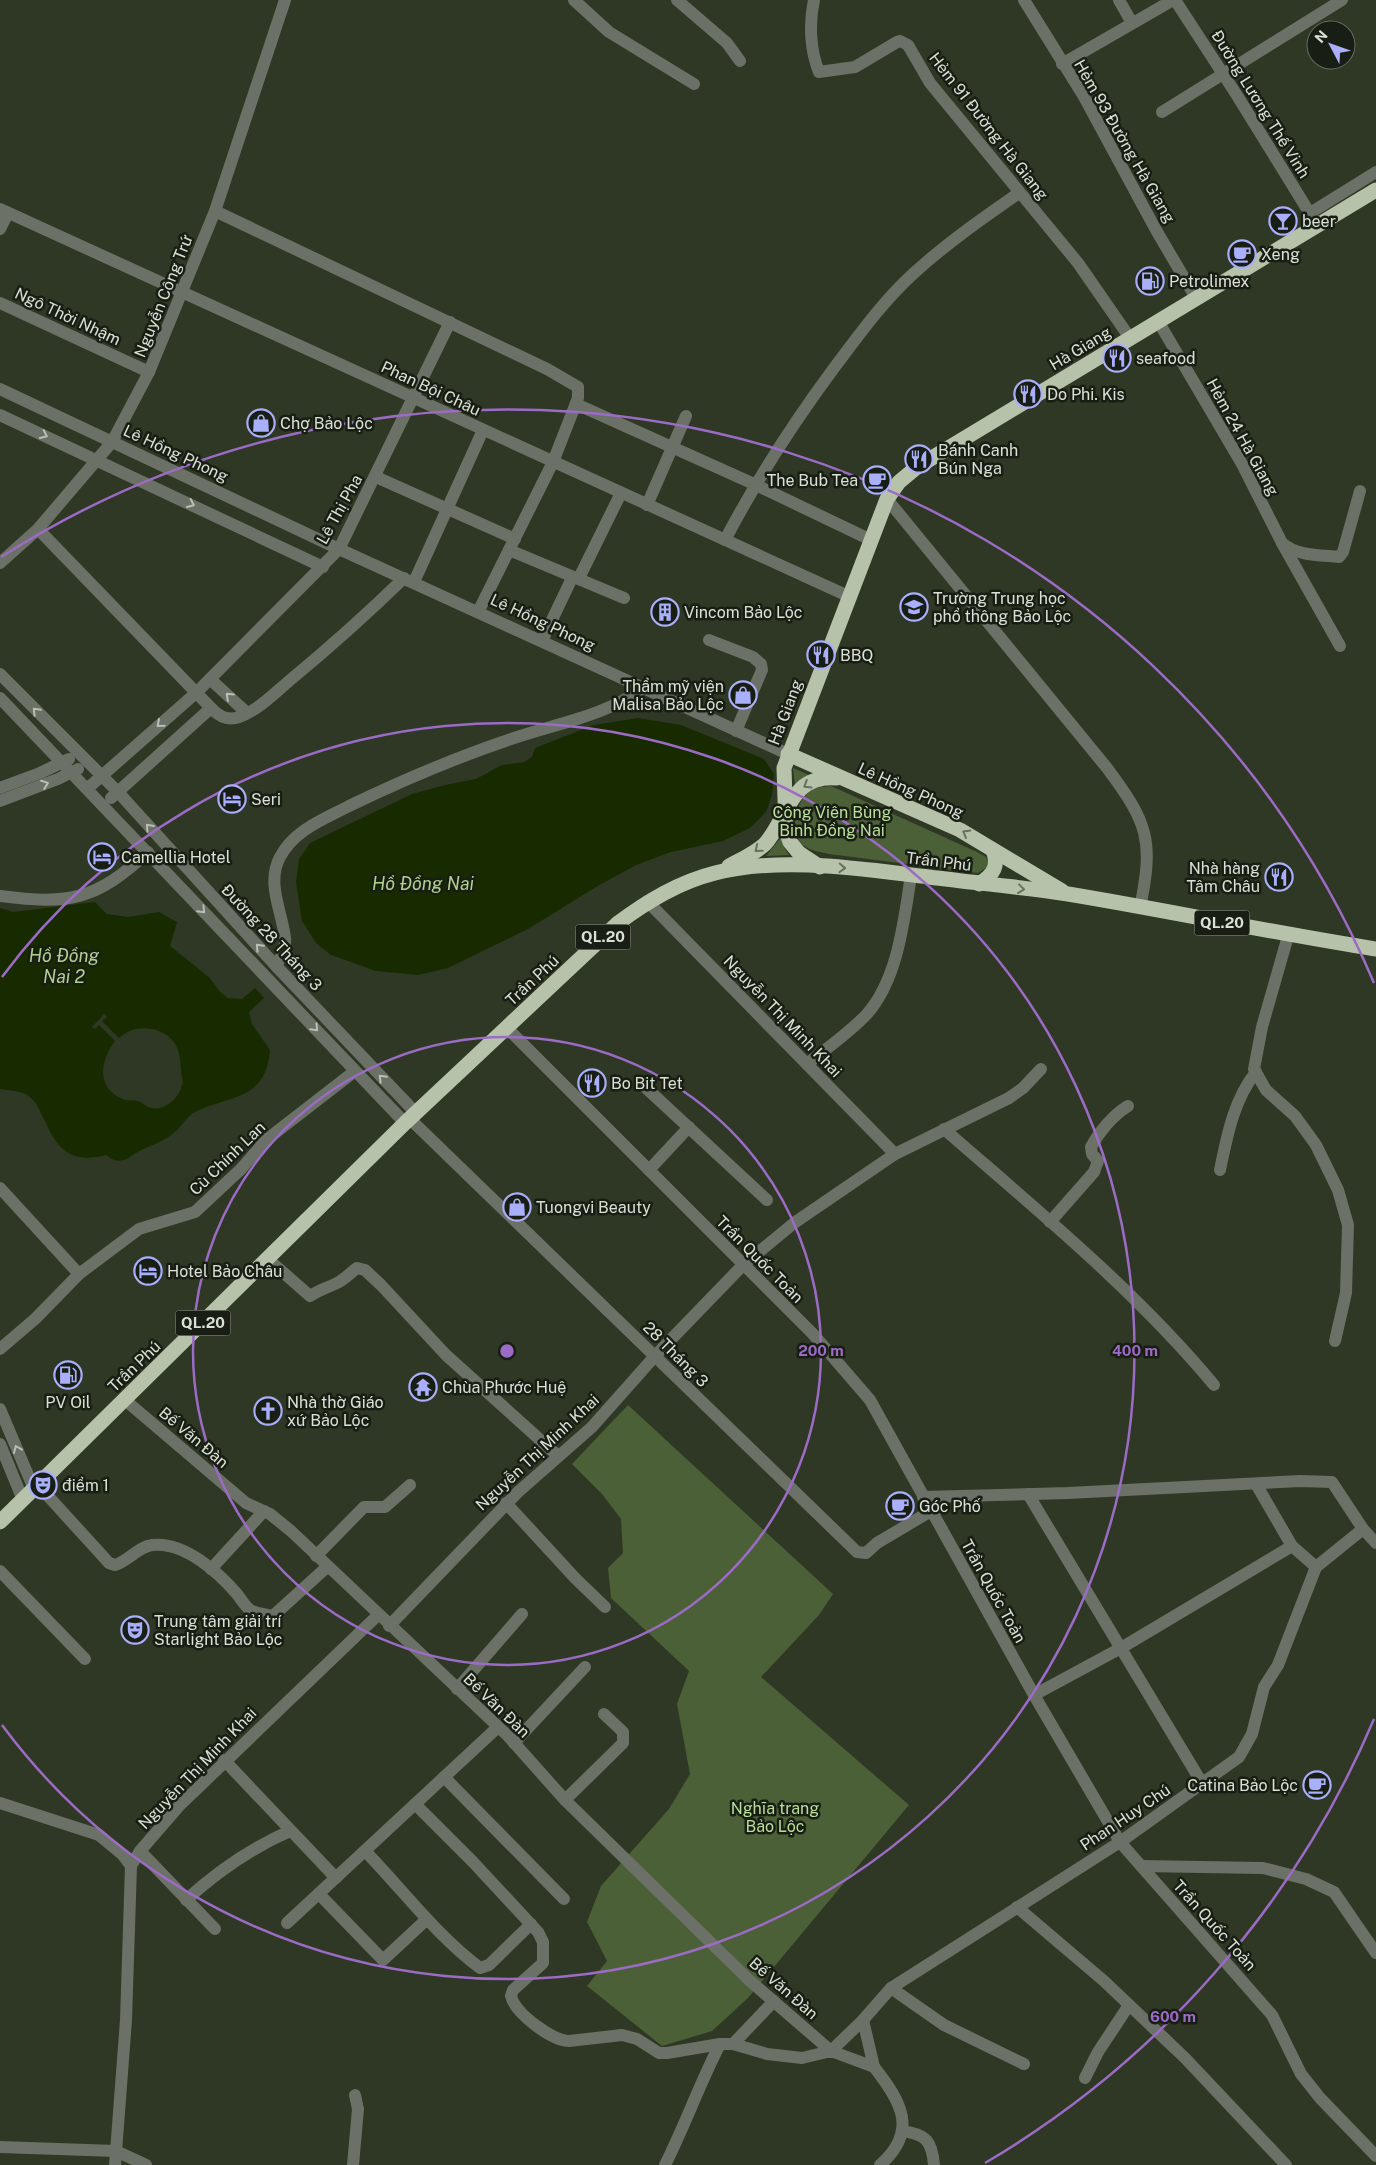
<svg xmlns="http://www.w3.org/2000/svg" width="1376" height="2165" font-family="'Public Sans',sans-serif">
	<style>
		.green { fill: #4b6037 }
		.water { fill: #182b00; fill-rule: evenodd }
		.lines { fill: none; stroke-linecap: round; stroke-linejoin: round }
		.minor { stroke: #6b7166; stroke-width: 12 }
		.highway { stroke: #b6c3aa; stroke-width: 15 }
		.oneway { stroke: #b9bfb3 }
		.oneway2 { stroke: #68705f }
		.ring { fill: none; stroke: #9c6bc6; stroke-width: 2.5 }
		.labels { text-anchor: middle; stroke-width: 5; stroke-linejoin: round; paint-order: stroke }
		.shield { fill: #191e14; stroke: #a0a69a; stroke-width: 1 }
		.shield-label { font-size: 15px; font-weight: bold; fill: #dae1d4 }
		.street-label { font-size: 16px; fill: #dae1d4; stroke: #191e14 }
		.poi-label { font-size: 16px; fill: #dae1d4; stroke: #191e14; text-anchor: start }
		.park-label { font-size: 16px; fill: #badf99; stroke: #191e14 }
		.water-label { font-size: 18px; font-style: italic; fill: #afd38e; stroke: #191e14 }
		.centre { fill: #9c6bc6; stroke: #191e14; stroke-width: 2.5 }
		.ring-label { font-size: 15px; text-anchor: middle; font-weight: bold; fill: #9c6bc6; stroke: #191e14; stroke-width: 5; stroke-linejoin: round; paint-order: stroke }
	</style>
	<rect width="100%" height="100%" fill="#2e3824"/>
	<g class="green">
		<polygon points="793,768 811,776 795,785"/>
		<path d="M831,786L977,852L986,857L989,866L978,873L829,854C821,852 810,851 803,845C789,833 795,803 809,792C815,787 823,787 831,786Z"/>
		<polygon points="782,836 784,847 789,855 766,856"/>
		<polygon points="628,1405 833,1594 819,1615 761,1677 909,1805 748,1998 712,2031 662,2046 587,1986 607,1961 587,1922 601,1886 669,1809 690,1774 677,1704 689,1671 611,1598 608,1568 623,1553 621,1519 602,1494 572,1464"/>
	</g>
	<g class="water">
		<polygon points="638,718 681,725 764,759 774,774 772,795 766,812 750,828 723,841 671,852 636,865 596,887 528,929 448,968 418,975 376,971 331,955 316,943 302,921 296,882 299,859 310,843 412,794 445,785 476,779 502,765 524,762 532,757 535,748 594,725"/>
		<path d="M95,902L107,914L128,917L159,912L177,922L170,946L210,978L220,992L228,998L242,999L255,988L264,998L249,1012L252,1024L270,1050C266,1101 230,1095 195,1112C187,1116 182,1126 176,1131C165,1142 149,1145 136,1153C132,1155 128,1160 123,1160C116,1162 111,1159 106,1155C74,1163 59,1153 46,1123C41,1114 38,1104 30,1097C21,1090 11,1091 0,1089V908L13,912ZM104,1014L107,1017L102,1021L119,1038C133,1025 157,1025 171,1039C180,1048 180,1058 181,1070C181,1075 184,1081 182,1085C179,1098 165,1111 151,1108C146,1107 142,1102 138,1101C134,1100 130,1101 126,1100C96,1090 99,1062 115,1041L99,1025L95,1029L92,1027Z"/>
	</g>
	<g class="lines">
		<g class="minor">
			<polyline points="574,0 609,32 694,84"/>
			<polyline points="677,0 727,43 740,61"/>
			<path d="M814,0C809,23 810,50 819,72L855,67L897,42L900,41L908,45L930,83L1078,263L1130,338"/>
			<polyline points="1024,0 1083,95 1156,230 1196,298"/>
			<polyline points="1119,0 1132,23"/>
			<polyline points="1175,0 1238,97 1317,225"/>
			<polyline points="1062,64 1173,0"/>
			<polyline points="1162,112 1342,0"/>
			<polyline points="0,209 848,596"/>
			<polyline points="215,211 547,369 578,387 578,398 553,462 478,612"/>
			<polyline points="1310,213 1376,172"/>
			<polyline points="0,229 8,213"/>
			<polyline points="0,303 149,372"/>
			<path d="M1158,321L1242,464L1282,543C1297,556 1320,555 1339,557L1343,552L1360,491"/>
			<polyline points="0,389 339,549 788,754"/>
			<polyline points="576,404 754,484 871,540"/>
			<polyline points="0,415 323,567"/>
			<polyline points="376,477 515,539"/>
			<path d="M887,499L1107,768C1148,823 1154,840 1140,908"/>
			<polyline points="647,505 686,416"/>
			<path d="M38,529L212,709C220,717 228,721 239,717C257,711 275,693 289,681C329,648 367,614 404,578"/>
			<path d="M725,540C758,477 791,426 834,368C859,335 883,301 914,273C947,243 983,218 1019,193"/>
			<polyline points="1282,543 1340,646"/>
			<polyline points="509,550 624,598"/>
			<polyline points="0,563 38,529 112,442 149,372 215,211 285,0"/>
			<polyline points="414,582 483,430"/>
			<polyline points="709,640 753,657 761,664 762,670 736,731"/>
			<polyline points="542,641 572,578 580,576 621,493"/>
			<polyline points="0,674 118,792 276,966 416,1113"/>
			<polyline points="210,679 247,713"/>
			<polyline points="0,698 405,1123"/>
			<polyline points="0,788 40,773 69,759"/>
			<polyline points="88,788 197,692 339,549 450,322"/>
			<polyline points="111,798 211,708"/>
			<polyline points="0,801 58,779 78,769"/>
			<path d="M0,896C70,905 96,900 148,852"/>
			<polyline points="647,901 895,1154"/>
			<polyline points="1288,936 1262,1027 1254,1069 1266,1090 1295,1116 1316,1145 1338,1190 1348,1225 1346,1293 1335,1341"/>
			<path d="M276,966C281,958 286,948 285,938C282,911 266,883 280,857C294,830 324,819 349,806C403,780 457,757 514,738C558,723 605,716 643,688"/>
			<polyline points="507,1028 813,1334 870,1400 1034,1695 1120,1842 1272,2015 1301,2074 1320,2098 1376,2156"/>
			<path d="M807,1064C826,1049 849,1033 866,1015C898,980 904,920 911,875"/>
			<polyline points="644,1086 767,1200"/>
			<polyline points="410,1119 857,1552 866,1553 877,1543 931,1511"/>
			<path d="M944,1129C1037,1210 1135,1290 1214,1385"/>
			<polyline points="649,1170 689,1127"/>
			<path d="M1220,1170C1227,1136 1234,1099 1256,1072"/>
			<polyline points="0,1188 79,1274"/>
			<path d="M1050,1222L1094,1172L1098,1161L1092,1154L1091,1147C1099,1132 1113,1115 1128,1106"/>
			<path d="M269,1260L310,1296C319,1290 327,1288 337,1283C345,1279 350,1273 357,1268L365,1270L381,1285L446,1355L557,1455"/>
			<polyline points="0,1349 35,1319 79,1274 139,1229 195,1212 241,1169 266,1140 355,1071"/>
			<path d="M125,1400L246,1503L270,1514L291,1531L508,1736L565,1800L749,1980L831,2051L874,2067L863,2020L831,2051L802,2058L767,2054L733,2044H720L667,2053H659L637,2039L622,2035L569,2041C552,2041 515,2013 511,1996L513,1990L543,1963V1942L538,1932L473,1862L415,1804"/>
			<polyline points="0,1409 34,1489"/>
			<polyline points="0,1444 23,1500"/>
			<polyline points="1256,1484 1292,1546 1316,1567 1363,1529"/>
			<path d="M38,1485L109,1563L115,1565C128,1561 138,1547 152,1545C184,1541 218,1572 237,1594C241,1599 244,1605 249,1609C254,1614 264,1613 271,1616L274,1615L327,1567"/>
			<polyline points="1028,1494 1202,1783"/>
			<polyline points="923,1497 1068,1493 1300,1481 1332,1482 1363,1529 1376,1543"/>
			<polyline points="506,1503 575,1578 605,1607"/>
			<polyline points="316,1556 364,1507 385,1507 410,1485"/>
			<polyline points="211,1569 264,1511"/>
			<polyline points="0,1571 85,1659"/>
			<polyline points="389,1626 518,1492 592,1427 655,1356 742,1266 794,1223 895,1154 1009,1098 1023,1088 1041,1069"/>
			<polyline points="457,1689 522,1614"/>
			<polyline points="1034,1695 1121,1648 1292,1546"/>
			<polyline points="514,1743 585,1667"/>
			<polyline points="224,1760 336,1878"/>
			<polyline points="444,1777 564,1899"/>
			<polyline points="565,1800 623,1743 623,1732 604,1714"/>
			<polyline points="0,1803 99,1835 122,1854 131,1866"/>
			<polyline points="140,1851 215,1929"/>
			<path d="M365,1851C403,1890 436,1935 480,1968L489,1965L531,1924"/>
			<polyline points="1141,1866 1263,1868 1306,1879 1334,1892 1376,1953"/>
			<polyline points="319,1894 383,1960 427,1919"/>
			<path d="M186,1900C218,1871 251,1848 290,1831"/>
			<polyline points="1017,1907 1104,1981 1185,2058 1286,2165"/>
			<polyline points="287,1923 498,1727"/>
			<polyline points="891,1988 944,2025 1024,2064"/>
			<polyline points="863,2020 891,1988 1120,1842 1239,1757 1252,1734 1264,1687 1278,1665 1316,1567"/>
			<polyline points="733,2044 774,2001"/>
			<path d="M874,2067C901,2101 919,2131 880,2165"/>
			<polyline points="1085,2078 1098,2052 1129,2005"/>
			<path d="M902,2131C926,2134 932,2141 934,2165"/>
			<polyline points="0,2147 116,2151 146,2165"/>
			<polyline points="115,2165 126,2020 131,1866 140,1851 179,1806 378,1615"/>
			<polyline points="353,2165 358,2109 355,2095"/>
			<path d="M665,2165C685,2125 700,2083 720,2044"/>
		</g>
		<g class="highway">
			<polyline points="788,754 960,830 1062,891"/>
			<path d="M729,866C742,859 754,854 765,844C789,817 789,775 836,778"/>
			<polyline points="820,867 799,853 790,842 786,831 784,768 887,499 899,482 917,467 1376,190"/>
			<path d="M979,884C994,874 999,866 993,850"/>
			<path d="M0,1522L405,1123L618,923C648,901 679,882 715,873C782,856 861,869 929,877C975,883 1022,887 1068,894C1171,911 1273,933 1376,949"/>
		</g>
	</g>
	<defs><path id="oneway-chevron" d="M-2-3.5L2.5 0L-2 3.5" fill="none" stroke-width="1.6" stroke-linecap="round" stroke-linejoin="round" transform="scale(1.25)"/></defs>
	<g class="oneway">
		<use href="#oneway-chevron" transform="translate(44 435) rotate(25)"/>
		<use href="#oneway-chevron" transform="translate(191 504) rotate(25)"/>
		<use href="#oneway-chevron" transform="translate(229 696) rotate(-137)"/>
		<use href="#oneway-chevron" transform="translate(36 711) rotate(-134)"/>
		<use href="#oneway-chevron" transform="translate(160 724) rotate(139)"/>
		<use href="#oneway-chevron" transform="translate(45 784) rotate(-21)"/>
		<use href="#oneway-chevron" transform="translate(149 827) rotate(-132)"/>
		<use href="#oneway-chevron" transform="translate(202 910) rotate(46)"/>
		<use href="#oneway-chevron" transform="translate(259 947) rotate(-133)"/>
		<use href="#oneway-chevron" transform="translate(315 1028) rotate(46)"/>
		<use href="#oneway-chevron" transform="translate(382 1078) rotate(-134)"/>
		<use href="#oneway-chevron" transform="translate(17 1449) rotate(-113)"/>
	</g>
	<g class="oneway2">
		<use href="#oneway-chevron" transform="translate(807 785) rotate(148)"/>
		<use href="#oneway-chevron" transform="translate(966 833) rotate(-150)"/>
		<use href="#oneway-chevron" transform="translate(758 849) rotate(141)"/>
		<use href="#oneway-chevron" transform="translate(842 868) rotate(2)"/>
		<use href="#oneway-chevron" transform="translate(1021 889) rotate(7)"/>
	</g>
	<g class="ring">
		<circle cx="507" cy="1351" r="314"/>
		<path d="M2 977A628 628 0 1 1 2 1725"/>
		<path d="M1374 1719A942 942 0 0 1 985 2163M1 557A942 942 0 0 1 1374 983"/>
	</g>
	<defs>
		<g id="bar-ring" transform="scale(1.4375)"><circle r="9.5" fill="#191e14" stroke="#aaaffb" stroke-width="1.5"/><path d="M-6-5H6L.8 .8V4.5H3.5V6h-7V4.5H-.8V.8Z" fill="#aaaffb"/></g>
		<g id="cafe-ring" transform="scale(1.4375)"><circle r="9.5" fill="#191e14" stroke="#aaaffb" stroke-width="1.5"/><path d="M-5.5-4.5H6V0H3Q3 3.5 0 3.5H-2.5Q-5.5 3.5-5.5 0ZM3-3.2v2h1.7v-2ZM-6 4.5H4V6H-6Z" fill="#aaaffb"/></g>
		<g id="fuel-ring" transform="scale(1.4375)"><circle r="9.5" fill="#191e14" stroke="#aaaffb" stroke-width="1.5"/><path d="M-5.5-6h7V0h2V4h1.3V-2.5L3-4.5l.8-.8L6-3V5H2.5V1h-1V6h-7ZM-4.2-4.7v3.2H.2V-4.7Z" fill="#aaaffb"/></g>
		<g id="restaurant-ring" transform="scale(1.4375)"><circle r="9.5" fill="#191e14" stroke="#aaaffb" stroke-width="1.5"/><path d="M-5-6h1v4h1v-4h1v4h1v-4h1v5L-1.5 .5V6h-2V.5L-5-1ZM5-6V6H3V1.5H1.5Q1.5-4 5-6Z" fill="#aaaffb"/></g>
		<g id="shop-ring" transform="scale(1.4375)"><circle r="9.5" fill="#191e14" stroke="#aaaffb" stroke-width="1.5"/><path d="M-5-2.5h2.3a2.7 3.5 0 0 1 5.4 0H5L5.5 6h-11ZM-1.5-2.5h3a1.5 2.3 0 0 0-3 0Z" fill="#aaaffb"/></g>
		<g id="school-ring" transform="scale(1.4375)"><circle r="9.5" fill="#191e14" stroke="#aaaffb" stroke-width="1.5"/><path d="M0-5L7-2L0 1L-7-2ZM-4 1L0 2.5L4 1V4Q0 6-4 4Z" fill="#aaaffb"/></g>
		<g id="building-ring" transform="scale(1.4375)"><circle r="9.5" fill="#191e14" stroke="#aaaffb" stroke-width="1.5"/><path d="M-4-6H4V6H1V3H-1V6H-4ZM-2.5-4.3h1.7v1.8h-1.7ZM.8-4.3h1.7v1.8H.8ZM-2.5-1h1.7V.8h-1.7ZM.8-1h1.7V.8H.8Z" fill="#aaaffb"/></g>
		<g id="hotel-ring" transform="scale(1.4375)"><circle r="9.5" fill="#191e14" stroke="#aaaffb" stroke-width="1.5"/><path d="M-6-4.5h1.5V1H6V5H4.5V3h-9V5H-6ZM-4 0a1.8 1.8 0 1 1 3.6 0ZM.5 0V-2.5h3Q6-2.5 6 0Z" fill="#aaaffb"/></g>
		<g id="temple-ring" transform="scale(1.4375)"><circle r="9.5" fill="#191e14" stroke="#aaaffb" stroke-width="1.5"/><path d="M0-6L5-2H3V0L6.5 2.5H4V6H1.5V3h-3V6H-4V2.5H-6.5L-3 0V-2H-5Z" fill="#aaaffb"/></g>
		<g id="church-ring" transform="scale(1.4375)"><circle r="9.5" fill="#191e14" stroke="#aaaffb" stroke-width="1.5"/><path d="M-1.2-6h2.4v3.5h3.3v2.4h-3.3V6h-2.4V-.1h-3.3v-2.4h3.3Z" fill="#aaaffb"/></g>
		<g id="theatre-ring" transform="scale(1.4375)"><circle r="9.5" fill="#191e14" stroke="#aaaffb" stroke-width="1.5"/><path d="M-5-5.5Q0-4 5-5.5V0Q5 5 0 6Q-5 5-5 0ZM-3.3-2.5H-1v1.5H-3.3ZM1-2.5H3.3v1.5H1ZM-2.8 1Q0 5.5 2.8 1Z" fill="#aaaffb"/></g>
	</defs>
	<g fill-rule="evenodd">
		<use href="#bar-ring" x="1283" y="221"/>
		<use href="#cafe-ring" x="1242" y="254"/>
		<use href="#fuel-ring" x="1150" y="281"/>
		<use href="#restaurant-ring" x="1117" y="358"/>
		<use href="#restaurant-ring" x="1028" y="394"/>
		<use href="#shop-ring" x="261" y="423"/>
		<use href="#restaurant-ring" x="919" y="459"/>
		<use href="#cafe-ring" x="877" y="480"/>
		<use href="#school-ring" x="914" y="607"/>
		<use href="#building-ring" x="665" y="612"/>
		<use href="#restaurant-ring" x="821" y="655"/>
		<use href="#shop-ring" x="743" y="695"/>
		<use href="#hotel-ring" x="232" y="799"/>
		<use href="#hotel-ring" x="102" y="857"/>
		<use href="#restaurant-ring" x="1279" y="877"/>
		<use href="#restaurant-ring" x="592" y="1083"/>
		<use href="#shop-ring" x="517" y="1207"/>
		<use href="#hotel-ring" x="148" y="1271"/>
		<use href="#fuel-ring" x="68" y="1375"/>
		<use href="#temple-ring" x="423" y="1387"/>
		<use href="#church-ring" x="268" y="1411"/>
		<use href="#theatre-ring" x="43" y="1485"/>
		<use href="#cafe-ring" x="900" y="1506"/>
		<use href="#theatre-ring" x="135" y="1630"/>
		<use href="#cafe-ring" x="1317" y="1785"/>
	</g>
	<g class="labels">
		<g class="shield">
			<rect x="1194.5" y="910.5" width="55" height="25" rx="4"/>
			<rect x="575.5" y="924.5" width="55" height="25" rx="4"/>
			<rect x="175.5" y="1310.5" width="55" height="25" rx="4"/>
		</g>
		<g class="shield-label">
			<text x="1222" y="928">QL.20</text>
			<text x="603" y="942">QL.20</text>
			<text x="203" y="1328">QL.20</text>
		</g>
		<g class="street-label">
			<text transform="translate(1261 104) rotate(58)" y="6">Đường Lương Thế Vinh</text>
			<text transform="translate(989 126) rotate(52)" y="6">Hẻm 91 Đường Hà Giang</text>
			<text transform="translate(1125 141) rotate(60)" y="6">Hẻm 93 Đường Hà Giang</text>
			<text transform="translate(163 296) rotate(-68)" y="6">Nguyễn Công Trứ</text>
			<text transform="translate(68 316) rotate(25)" y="6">Ngô Thời Nhậm</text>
			<text transform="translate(1080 348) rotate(-31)" y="6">Hà Giang</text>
			<text transform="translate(431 388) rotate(25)" y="6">Phan Bội Châu</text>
			<text transform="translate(1243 437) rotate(61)" y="6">Hẻm 24 Hà Giang</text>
			<text transform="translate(176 453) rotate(25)" y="6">Lê Hồng Phong</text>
			<text transform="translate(339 509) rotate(-61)" y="6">Lê Thị Pha</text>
			<text transform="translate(543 622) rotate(25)" y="6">Lê Hồng Phong</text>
			<text transform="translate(785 712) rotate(-69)" y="6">Hà Giang</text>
			<text transform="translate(911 790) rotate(24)" y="6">Lê Hồng Phong</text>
			<text transform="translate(939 861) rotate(7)" y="6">Trần Phú</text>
			<text transform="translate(272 937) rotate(47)" y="6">Đường 28 Tháng 3</text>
			<text transform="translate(532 980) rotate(-43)" y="6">Trần Phú</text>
			<text transform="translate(783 1016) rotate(46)" y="6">Nguyễn Thị Minh Khai</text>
			<text transform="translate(227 1158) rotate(-44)" y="6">Cù Chính Lan</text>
			<text transform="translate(760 1259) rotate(45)" y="6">Trần Quốc Toản</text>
			<text transform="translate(676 1354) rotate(45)" y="6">28 Tháng 3</text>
			<text transform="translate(134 1366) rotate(-44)" y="6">Trần Phú</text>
			<text transform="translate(194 1437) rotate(40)" y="6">Bế Văn Đàn</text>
			<text transform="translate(537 1452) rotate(-43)" y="6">Nguyễn Thị Minh Khai</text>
			<text transform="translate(994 1591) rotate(61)" y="6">Trần Quốc Toản</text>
			<text transform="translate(497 1705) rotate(44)" y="6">Bế Văn Đàn</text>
			<text transform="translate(197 1768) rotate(-46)" y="6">Nguyễn Thị Minh Khai</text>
			<text transform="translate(1125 1817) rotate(-34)" y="6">Phan Huy Chú</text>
			<text transform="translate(1215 1925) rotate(48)" y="6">Trần Quốc Toản</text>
			<text transform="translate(784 1988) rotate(41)" y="6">Bế Văn Đàn</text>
		</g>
		<g class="poi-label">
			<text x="1302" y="227">beer</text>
			<text x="1261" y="260">Xeng</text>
			<text x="1169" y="287">Petrolimex</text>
			<text x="1136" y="364">seafood</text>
			<text x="1047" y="400">Do Phi. Kis</text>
			<text x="280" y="429">Chợ Bảo Lộc</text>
			<text x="938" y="456">Bánh Canh<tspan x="938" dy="18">Bún Nga</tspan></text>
			<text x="858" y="486" text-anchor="end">The Bub Tea</text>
			<text x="933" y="604">Trường Trung học<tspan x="933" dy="18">phổ thông Bảo Lộc</tspan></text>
			<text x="684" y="618">Vincom Bảo Lộc</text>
			<text x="840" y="661">BBQ</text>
			<text x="724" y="692" text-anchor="end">Thẩm mỹ viện<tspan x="724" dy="18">Malisa Bảo Lộc</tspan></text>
			<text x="251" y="805">Seri</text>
			<text x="121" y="863">Camellia Hotel</text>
			<text x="1260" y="874" text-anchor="end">Nhà hàng<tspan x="1260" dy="18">Tâm Châu</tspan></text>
			<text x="611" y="1089">Bo Bit Tet</text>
			<text x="536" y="1213">Tuongvi Beauty</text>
			<text x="167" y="1277">Hotel Bảo Châu</text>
			<text x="442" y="1393">Chùa Phước Huệ</text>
			<text x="68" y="1408" text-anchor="middle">PV Oil</text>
			<text x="287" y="1408">Nhà thờ Giáo<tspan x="287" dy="18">xứ Bảo Lộc</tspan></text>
			<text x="62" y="1491">điểm 1</text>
			<text x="919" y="1512">Góc Phố</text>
			<text x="154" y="1627">Trung tâm giải trí<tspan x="154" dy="18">Starlight Bảo Lộc</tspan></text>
			<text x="1298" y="1791" text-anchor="end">Catina Bảo Lộc</text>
		</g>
		<g class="park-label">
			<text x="832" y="818">Công Viên Bùng<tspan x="832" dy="18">Binh Đồng Nai</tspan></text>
			<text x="775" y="1814">Nghĩa trang<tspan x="775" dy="18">Bảo Lộc</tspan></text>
		</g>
		<g class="water-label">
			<text x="423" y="890">Hồ Đồng Nai</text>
			<text x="64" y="962">Hồ Đồng<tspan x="64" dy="21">Nai 2</tspan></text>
		</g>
	</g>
	<circle cx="507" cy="1351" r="8" class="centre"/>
	<g class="ring-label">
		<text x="821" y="1356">200 m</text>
		<text x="1135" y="1356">400 m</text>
		<text x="1173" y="2022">600 m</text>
	</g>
	<g transform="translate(1331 45) rotate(311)"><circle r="24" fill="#191e14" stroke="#666c61"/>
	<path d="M0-4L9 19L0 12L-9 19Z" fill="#aaaffb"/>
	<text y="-8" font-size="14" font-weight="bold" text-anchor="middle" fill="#dae1d4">N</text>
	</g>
</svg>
